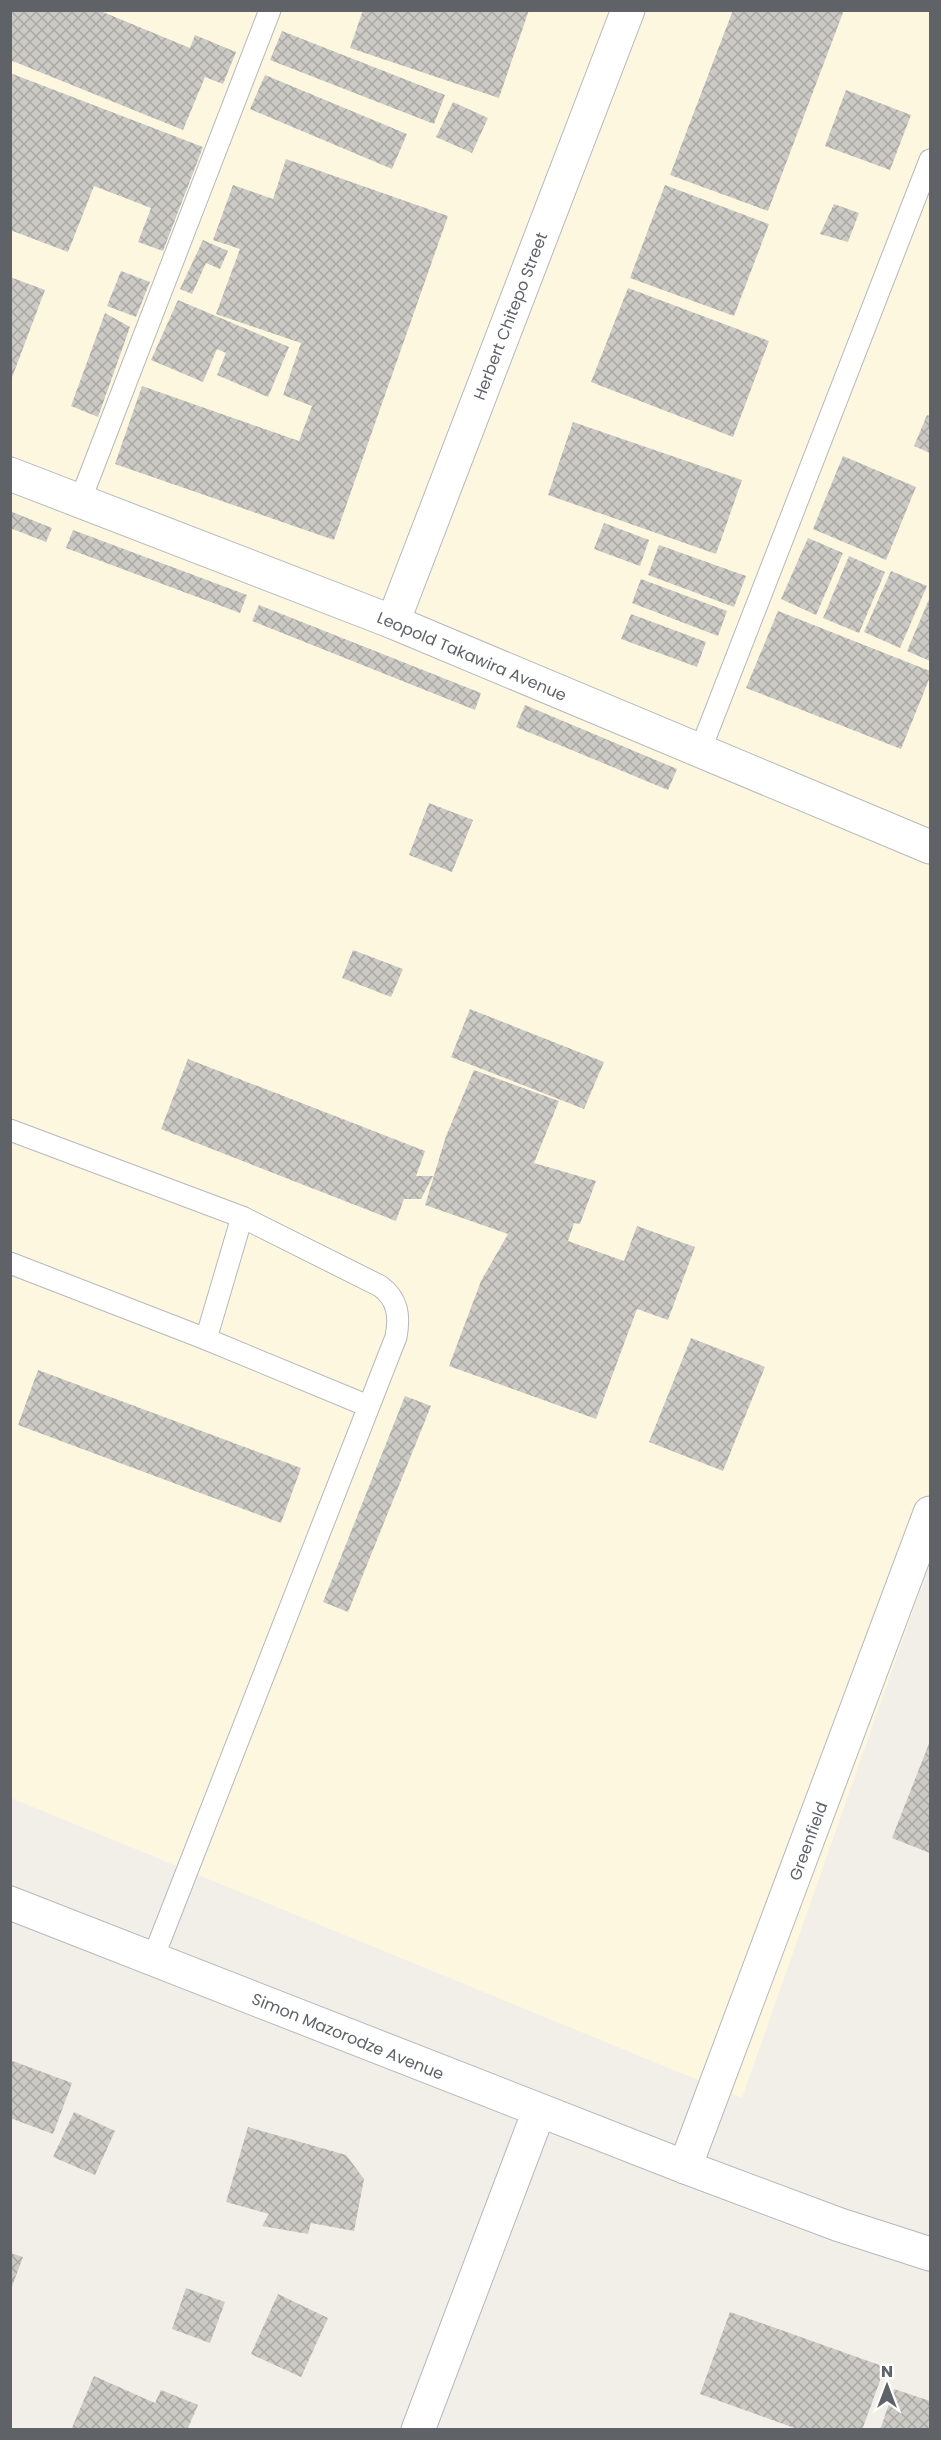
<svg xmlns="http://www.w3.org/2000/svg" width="941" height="2440" font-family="Poppins,sans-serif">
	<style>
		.commercial { fill: #fef7e0 }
		.building { fill: url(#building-cross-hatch) }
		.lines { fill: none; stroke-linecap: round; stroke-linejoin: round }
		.lane-casing { stroke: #b5b8bc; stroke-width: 23 }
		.street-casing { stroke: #b5b8bc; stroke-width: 35 }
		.lane { stroke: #fff; stroke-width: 21 }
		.street { stroke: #fff; stroke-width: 33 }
		.labels { text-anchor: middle; stroke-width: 4.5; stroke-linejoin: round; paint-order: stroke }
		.street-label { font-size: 16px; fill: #5f6368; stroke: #fff }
	</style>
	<defs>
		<pattern id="building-cross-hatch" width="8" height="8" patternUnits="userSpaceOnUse" patternTransform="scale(1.5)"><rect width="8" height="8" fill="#cccac5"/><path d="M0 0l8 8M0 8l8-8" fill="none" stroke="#a9a8a4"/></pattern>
	</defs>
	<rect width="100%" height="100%" fill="#f1efe8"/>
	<polygon class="commercial" points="10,11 930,11 930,1562 742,2098 11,1798"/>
	<g class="building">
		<polygon points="10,10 98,10 190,48 195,35 236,52 223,84 205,77 183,130 10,60"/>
		<polygon points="363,10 529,10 499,98 350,48"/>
		<polygon points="733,10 844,10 768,211 670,175"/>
		<polygon points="282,31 445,95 434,124 270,60"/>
		<polygon points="10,73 203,147 163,251 138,242 151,208 94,186 68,252 10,230"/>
		<polygon points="265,75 407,134 392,169 250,109"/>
		<polygon points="846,90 911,115 890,170 825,146"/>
		<polygon points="453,102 488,118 472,153 436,137"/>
		<polygon points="286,159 448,216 334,540 115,464 142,386 299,441 312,406 283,395 301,343 216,314 240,249 213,240 233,185 273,199"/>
		<polygon points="665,185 769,224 734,316 630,278"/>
		<polygon points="834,204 859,213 848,242 820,234"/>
		<polygon points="203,240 228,251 220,269 206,263 192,294 180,289"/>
		<polygon points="121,271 150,282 136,317 107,306"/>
		<polygon points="10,277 45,290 11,380 10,380"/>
		<polygon points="628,288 769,341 733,437 591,382"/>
		<polygon points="178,300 289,347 268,397 217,375 226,353 217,349 203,382 151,360"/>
		<polygon points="105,313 130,327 98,417 71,406"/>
		<polygon points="927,415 930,416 930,453 914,446"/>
		<polygon points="573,422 742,480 716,554 548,495"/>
		<polygon points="843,456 916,487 886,560 813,529"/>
		<polygon points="10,511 52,528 46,542 10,528"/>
		<polygon points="604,523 649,540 640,566 594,549"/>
		<polygon points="73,530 247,595 240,613 66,548"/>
		<polygon points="808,538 843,553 816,615 781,599"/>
		<polygon points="659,545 746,576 734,607 648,575"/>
		<polygon points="849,556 885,572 859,633 823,618"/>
		<polygon points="891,571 927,586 900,648 864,632"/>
		<polygon points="641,579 727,611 718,636 632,603"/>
		<polygon points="930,597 930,661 907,651"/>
		<polygon points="259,605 481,693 475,710 252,621"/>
		<polygon points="778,611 930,671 930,677 901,749 746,688"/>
		<polygon points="631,614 706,642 697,667 621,639"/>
		<polygon points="525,705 677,769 668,790 516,727"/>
		<polygon points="429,803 473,820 452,872 409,855"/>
		<polygon points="353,950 403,969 391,997 342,978"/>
		<polygon points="470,1009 604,1062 584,1109 451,1057"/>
		<polygon points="188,1059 425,1151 416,1176 433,1176 421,1199 404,1199 396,1221 161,1129"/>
		<polygon points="474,1070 559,1101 534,1163 596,1181 580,1224 574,1223 568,1241 624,1261 637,1226 695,1247 668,1320 637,1309 596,1419 449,1366 481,1281 508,1234 425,1205 446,1136"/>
		<polygon points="691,1338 765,1367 723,1471 649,1442"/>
		<polygon points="38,1370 301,1468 281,1523 18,1425"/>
		<polygon points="405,1396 431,1406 348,1612 323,1602"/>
		<polygon points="930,1741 930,1853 892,1838"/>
		<polygon points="10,2060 72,2083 53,2134 10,2118"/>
		<polygon points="74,2112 115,2131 95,2175 53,2157"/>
		<polygon points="248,2127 346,2155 364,2179 354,2231 311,2223 308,2234 262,2226 269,2214 226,2202"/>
		<polygon points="10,2253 23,2257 11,2289 10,2289"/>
		<polygon points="186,2288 225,2302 210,2343 172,2329"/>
		<polygon points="278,2294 328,2318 301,2377 251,2354"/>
		<polygon points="730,2312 885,2367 862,2430 800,2430 700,2394"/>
		<polygon points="94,2376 155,2403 161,2390 198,2405 187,2430 71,2430"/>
		<polygon points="894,2389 930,2401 930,2430 880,2430"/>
	</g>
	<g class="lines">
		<g class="lane-casing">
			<g id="lane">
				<polyline points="80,501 270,10"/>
				<polyline points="700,751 930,160"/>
				<path d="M10,1130L242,1217L380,1286C398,1299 400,1316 396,1337L153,1958"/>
				<polyline points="10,1263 206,1339 368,1406"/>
				<polyline points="206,1339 242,1217"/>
			</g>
		</g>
		<g class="street-casing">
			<g id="street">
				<polyline points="10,474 393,622 930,847"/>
				<polyline points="393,622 628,10"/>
				<polyline points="10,1903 685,2167 840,2225 930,2254"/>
				<polyline points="685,2167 930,1513"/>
				<polyline points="418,2430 539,2111"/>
			</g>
		</g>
		<use href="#lane" class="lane"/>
		<use href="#street" class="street"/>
	</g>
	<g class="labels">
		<g class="street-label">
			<text transform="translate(510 316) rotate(-69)" y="6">Herbert Chitepo Street</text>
			<text transform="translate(472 656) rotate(23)" y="6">Leopold Takawira Avenue</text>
			<text transform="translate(808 1841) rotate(-70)" y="6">Greenfield</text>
			<text transform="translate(348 2036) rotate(22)" y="6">Simon Mazorodze Avenue</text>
		</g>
	</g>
	<rect width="941" height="2440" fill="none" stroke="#5f6368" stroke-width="24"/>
	<g transform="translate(887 2386)" stroke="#ffffff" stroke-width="4.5" paint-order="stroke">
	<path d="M0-4.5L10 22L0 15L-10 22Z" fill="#5f6368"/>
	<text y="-9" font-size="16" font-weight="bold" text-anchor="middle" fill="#5f6368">N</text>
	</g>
</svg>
